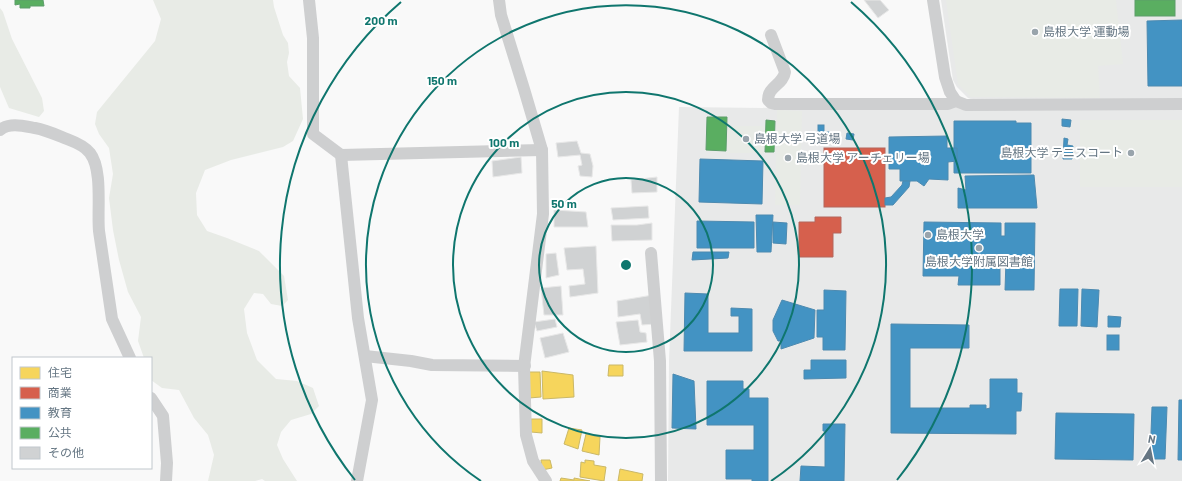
<svg xmlns="http://www.w3.org/2000/svg" width="1182" height="481" font-family="Barlow,'Noto Sans JP',sans-serif">
	<style>
		.built { fill: #e8e9e9 }
		.green { fill: #e8ebe6 }
		.homes { fill: #f6d55c; stroke: #cab868 }
		.shops { fill: #d6604d; stroke: #b4675d }
		.schools { fill: #4393c3; stroke: #4d8ab0 }
		.public { fill: #5aae61; stroke: #5d9d6b }
		.building { fill: #d0d2d3; stroke: #e8e8e8 }
		.lines { fill: none; stroke-linecap: round; stroke-linejoin: round }
		.minor { stroke: #cecfd0; stroke-width: 12 }
		.ring { fill: none; stroke: #0f766e; stroke-width: 2 }
		.poi-dot { fill: #99a4ac; stroke: #fff; stroke-width: 1.5 }
		.labels { text-anchor: middle; stroke-width: 4; stroke-linejoin: round; paint-order: stroke }
		.poi-label { font-size: 12px; fill: #657683; stroke: #fff; text-anchor: start }
		.centre { fill: #0f766e; stroke: #fff; stroke-width: 2 }
		.ring-label { font-size: 12px; text-anchor: middle; font-weight: bold; fill: #0f766e; stroke: #fff; stroke-width: 4; stroke-linejoin: round; paint-order: stroke }
	</style>
	<rect width="100%" height="100%" fill="#f9f9f9"/>
	<g class="built">
		<polygon points="941,0 1182,0 1182,99 971,99 968,98 957,87 953,80"/>
		<polygon points="947,106 1182,109 1182,481 668,481 669,361 679,107 775,108"/>
	</g>
	<g class="green">
		<polygon points="153,0 273,0 274,7 283,35 288,43 289,53 287,62 289,76 300,88 303,119 293,141 283,147 231,160 205,170 196,193 197,215 207,231 227,238 259,251 284,276 288,300 282,306 271,304 263,294 254,293 244,309 247,333 257,360 276,379 297,381 313,388 319,406 311,414 291,420 281,432 277,445 283,459 297,481 265,481 262,479 255,481 208,481 214,455 208,435 194,418 179,390 162,388 151,380 151,358 144,358 138,341 141,317 128,292 119,260 113,230 109,198 113,174 109,148 99,134 95,124 97,112 155,41 161,19"/>
		<polygon points="946,0 1116,0 1123,64 1098,66 1100,98 971,97 958,84"/>
		<polygon points="0,8 3,12 12,39 42,98 44,111 39,117 9,108 0,87"/>
		<polygon points="777,110 802,111 800,205 775,205"/>
		<rect x="1080" y="120" width="102" height="67"/>
		<rect x="727" y="126" width="37" height="27"/>
	</g>
	<g class="homes">
		<polygon points="609,365 623,365 623,376 608,376"/>
		<polygon points="542,371 573,375 574,397 543,399"/>
		<polygon points="528,372 540,372 541,397 529,398"/>
		<polygon points="531,419 542,419 542,433 531,432"/>
		<polygon points="569,428 582,430 578,449 564,444"/>
		<polygon points="586,434 600,437 599,455 582,451"/>
		<polygon points="541,460 550,460 552,468 542,470"/>
		<polygon points="585,460 594,461 594,465 606,467 604,481 580,477 581,462 585,463"/>
		<polygon points="620,469 643,474 642,481 618,481"/>
		<polygon points="561,478 574,480 574,478 590,481 560,481"/>
	</g>
	<g class="shops">
		<rect x="824" y="148" width="61" height="59"/>
		<polygon points="815,217 841,217 841,233 833,233 833,257 799,257 799,222 815,222"/>
	</g>
	<g class="schools">
		<polygon points="1182,20 1182,86 1148,86 1147,21"/>
		<polygon points="1062,119 1071,120 1070,127 1062,126"/>
		<polygon points="954,121 1016,121 1016,123 1031,123 1031,173 954,173"/>
		<rect x="818" y="125" width="6" height="7"/>
		<rect x="825" y="132" width="6" height="10"/>
		<polygon points="847,133 854,134 853,140 846,139"/>
		<polygon points="947,136 947,148 957,148 957,161 948,162 948,180 929,179 924,186 917,181 900,181 900,169 889,169 889,137"/>
		<polygon points="1064,138 1068,139 1067,145 1073,146 1072,159 1063,159"/>
		<polygon points="700,159 763,161 762,204 699,202"/>
		<polygon points="1034,175 1037,208 958,208 958,188 966,190 965,176"/>
		<polygon points="903,181 910,181 909,187 893,205 885,205 885,198 891,197 902,185"/>
		<polygon points="756,215 773,215 771,252 757,252"/>
		<polygon points="697,221 754,222 754,248 697,248"/>
		<polygon points="773,222 787,223 786,244 773,243"/>
		<polygon points="924,222 1001,223 1001,236 1005,236 1005,223 1035,223 1034,290 1005,290 1006,260 1000,260 1000,285 958,285 959,276 923,276"/>
		<polygon points="693,252 729,252 728,258 692,260"/>
		<polygon points="1060,289 1078,289 1077,326 1059,326"/>
		<polygon points="1082,289 1099,290 1097,327 1081,326"/>
		<polygon points="824,290 846,291 845,350 823,350 823,337 817,337 817,310 824,310"/>
		<polygon points="685,293 708,294 708,333 739,333 739,316 731,316 731,308 752,309 752,351 684,351"/>
		<polygon points="782,300 815,310 814,338 781,349 781,341 778,341 773,331 773,320"/>
		<polygon points="1108,316 1121,317 1120,327 1108,327"/>
		<polygon points="891,324 969,325 969,348 910,348 910,408 970,408 970,405 986,405 986,409 990,408 990,379 1017,379 1017,393 1022,393 1021,411 1016,411 1016,434 891,433"/>
		<rect x="1107" y="335" width="12" height="15"/>
		<polygon points="811,360 846,360 846,378 804,379 804,370 811,370"/>
		<polygon points="673,374 694,381 696,429 672,428"/>
		<polygon points="707,381 743,381 743,389 749,389 749,398 768,398 768,481 752,481 752,479 726,479 726,450 754,450 754,425 707,425"/>
		<polygon points="1179,400 1182,400 1182,460 1178,460"/>
		<polygon points="1152,407 1167,407 1165,459 1150,459"/>
		<polygon points="1056,413 1134,414 1133,460 1055,459"/>
		<polygon points="823,424 845,424 844,481 800,481 801,466 825,467 825,431 823,431"/>
	</g>
	<g class="public">
		<polygon points="15,0 43,0 44,6 30,6 30,8 20,8 20,4 15,5"/>
		<rect x="1135" y="0" width="40" height="16"/>
		<polygon points="707,117 727,117 726,151 706,150"/>
		<polygon points="766,120 775,121 774,152 765,152"/>
	</g>
	<g class="building">
		<polygon points="864,0 880,0 889,10 878,18"/>
		<polygon points="577,141 581,153 590,154 593,166 592,177 580,176 578,166 582,165 580,155 558,157 556,143"/>
		<polygon points="521,157 522,173 493,177 492,161"/>
		<polygon points="657,177 657,192 632,193 631,180"/>
		<polygon points="648,206 649,218 613,220 611,208"/>
		<polygon points="554,210 586,212 588,227 554,227"/>
		<polygon points="652,223 652,240 612,241 611,225 637,225"/>
		<polygon points="596,246 598,293 570,297 569,286 585,284 583,269 567,270 564,248"/>
		<polygon points="556,253 559,275 546,278 546,254"/>
		<polygon points="561,286 563,315 544,315 541,288"/>
		<polygon points="653,295 655,324 642,325 640,314 618,317 617,301"/>
		<polygon points="555,319 557,327 537,331 534,322"/>
		<polygon points="638,320 640,332 646,333 647,342 620,345 616,322"/>
		<polygon points="563,333 569,352 545,358 540,338"/>
	</g>
	<g class="lines">
		<g class="minor">
			<polyline points="309,0 313,38 313,134 341,155 542,150"/>
			<polyline points="499,0 501,15 524,89 542,150 543,214 524,367 526,435 533,461 546,481"/>
			<polyline points="933,0 945,77 950,92 956,101 966,105 1182,104"/>
			<path d="M771,35L785,72C783,85 768,86 768,100L771,103L775,104H948L956,101"/>
			<path d="M0,130C9,122 24,126 35,128C46,130 57,135 67,139C75,142 85,146 90,153C103,170 97,210 99,231L112,319L130,358"/>
			<polyline points="341,155 358,318 372,400 357,481"/>
			<polyline points="651,253 660,361 661,481"/>
			<polyline points="365,356 411,361 432,365 525,366"/>
			<polyline points="151,398 163,416 167,463 166,481"/>
		</g>
	</g>
	<g class="ring">
		<circle cx="626" cy="265" r="87"/>
		<circle cx="626" cy="265" r="173"/>
		<path d="M481 481A260 260 0 1 1 771 481"/>
		<path d="M355 480A346 346 0 0 1 401 2M851 2A346 346 0 0 1 897 480"/>
	</g>
	<g class="poi-dot">
		<circle cx="1035" cy="32" r="4"/>
		<circle cx="746" cy="139" r="4"/>
		<circle cx="1131" cy="153" r="4"/>
		<circle cx="788" cy="158" r="4"/>
		<circle cx="928" cy="235" r="4"/>
		<circle cx="979" cy="248" r="4"/>
	</g>
	<g class="labels">
		<g class="poi-label">
			<text x="1043" y="36">島根大学 運動場</text>
			<text x="754" y="143">島根大学 弓道場</text>
			<text x="1123" y="157" text-anchor="end">島根大学 テニスコート</text>
			<text x="796" y="162">島根大学 アーチェリー場</text>
			<text x="936" y="239">島根大学</text>
			<text x="979" y="266" text-anchor="middle">島根大学附属図書館</text>
		</g>
	</g>
	<circle cx="626" cy="265" r="6" class="centre"/>
	<g class="ring-label">
		<text x="381" y="25">200 m</text>
		<text x="442" y="85">150 m</text>
		<text x="504" y="147">100 m</text>
		<text x="564" y="208">50 m</text>
	</g>
	<rect x="12" y="357" width="140" height="112" fill="#ffffff" stroke="#c1c8cd"/>
	<rect x="20" y="367" width="20" height="12" fill="#f6d55c" stroke="#c1c8cd"/>
	<text x="48" y="377" font-size="12" fill="#657683">住宅</text>
	<rect x="20" y="387" width="20" height="12" fill="#d6604d" stroke="#c1c8cd"/>
	<text x="48" y="397" font-size="12" fill="#657683">商業</text>
	<rect x="20" y="407" width="20" height="12" fill="#4393c3" stroke="#c1c8cd"/>
	<text x="48" y="417" font-size="12" fill="#657683">教育</text>
	<rect x="20" y="427" width="20" height="12" fill="#5aae61" stroke="#c1c8cd"/>
	<text x="48" y="437" font-size="12" fill="#657683">公共</text>
	<rect x="20" y="447" width="20" height="12" fill="#d0d2d3" stroke="#c1c8cd"/>
	<text x="48" y="457" font-size="12" fill="#657683">その他</text>
	<g transform="translate(1150 449) rotate(10)" stroke="#ffffff" stroke-width="3" paint-order="stroke">
	<path d="M0-3L7 15L0 10L-7 15Z" fill="#657683"/>
	<text y="-6" font-size="11" font-weight="bold" text-anchor="middle" fill="#657683">N</text>
	</g>
</svg>
